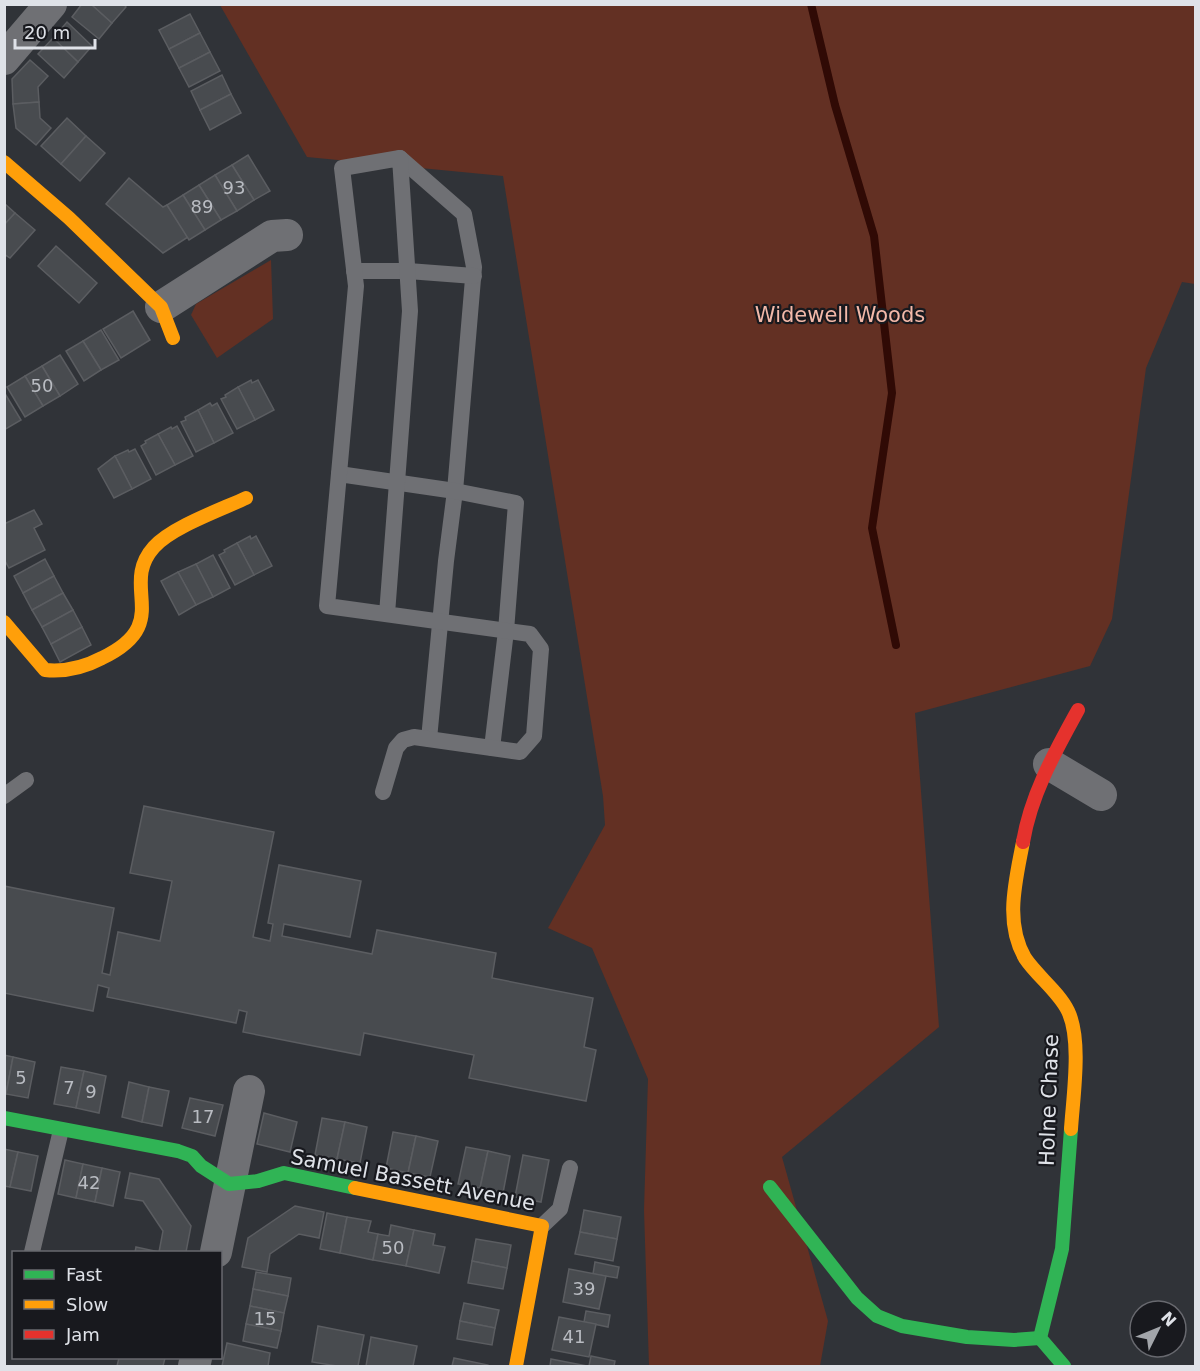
<svg xmlns="http://www.w3.org/2000/svg" width="1200" height="1371" font-family="'DejaVu Sans',sans-serif">
	<style>
		.green { fill: #633023 }
		.lines { fill: none; stroke-linecap: round; stroke-linejoin: round }
		.stream { stroke: #300a05; stroke-width: 8 }
		.building { fill: #484b4f; stroke: #5b5d61; stroke-width: 1.5 }
		.lane { stroke: #6f7074; stroke-width: 16 }
		.street { stroke: #6f7074; stroke-width: 32 }
		.fast { stroke: #30b455; stroke-width: 14 }
		.slow { stroke: #ff9f0a; stroke-width: 14 }
		.jam { stroke: #e5322d; stroke-width: 14 }
		.labels { text-anchor: middle; stroke-width: 4.5; stroke-linejoin: round; paint-order: stroke }
		.number-label { font-size: 18px; fill: #b9bcc2 }
		.park-label { font-size: 21px; fill: #f3b9a9; stroke: #18191e }
		.street-label { font-size: 21px; fill: #dfe2e8; stroke: #18191e }
	</style>
	<rect width="100%" height="100%" fill="#303338"/>
	<g class="green">
		<polygon points="220,5 1195,5 1195,284 1182,282 1146,368 1112,619 1090,666 915,713 939,1027 782,1157 828,1321 820,1366 649,1366 644,1210 648,1079 592,948 548,928 605,825 603,796 503,176 307,157"/>
		<polygon points="271,260 273,319 217,358 191,315 196,304"/>
	</g>
	<g class="lines">
		<polyline class="stream" points="811,4 835,105 874,236 892,393 872,528 896,645"/>
	</g>
	<g class="building">
		<polygon points="82,4 91,4 112,23 99,39 72,17"/>
		<polygon points="91,4 124,4 126,7 112,23"/>
		<polygon points="190,14 200,33 169,49 159,30"/>
		<polygon points="67,22 92,46 78,62 53,38"/>
		<polygon points="200,33 210,52 179,68 169,49"/>
		<polygon points="53,38 78,62 64,78 38,54"/>
		<polygon points="210,52 220,71 189,87 179,68"/>
		<polygon points="30,60 48,76 38,87 39,102 13,104 12,79"/>
		<polygon points="222,75 231,94 200,110 191,91"/>
		<polygon points="231,94 241,113 210,130 200,110"/>
		<polygon points="39,102 40,118 51,128 36,145 16,128 13,104"/>
		<polygon points="67,118 86,136 61,164 41,146"/>
		<polygon points="86,136 105,153 80,181 61,164"/>
		<polygon points="248,155 270,191 254,200 232,165"/>
		<polygon points="232,165 254,200 237,211 215,175"/>
		<polygon points="215,175 237,211 221,220 199,185"/>
		<polygon points="129,178 163,207 167,205 188,237 163,253 106,204"/>
		<polygon points="199,185 221,220 205,230 183,195"/>
		<polygon points="183,195 205,230 189,240 167,205"/>
		<polygon points="4,203 15,213 4,225"/>
		<polygon points="15,213 35,230 10,258 4,254 4,225"/>
		<polygon points="56,246 97,283 79,303 38,266"/>
		<polygon points="133,311 150,340 121,358 103,329"/>
		<polygon points="101,330 119,360 101,370 83,341"/>
		<polygon points="83,341 101,370 84,381 66,351"/>
		<polygon points="60,355 78,384 60,396 42,366"/>
		<polygon points="42,366 60,396 43,406 25,376"/>
		<polygon points="25,376 43,406 25,417 7,387"/>
		<polygon points="251,380 252,383 258,380 274,410 255,420 238,387"/>
		<polygon points="238,387 255,420 237,429 221,399 226,397 225,395"/>
		<polygon points="4,392 21,420 4,430"/>
		<polygon points="210,403 212,406 217,403 233,433 214,443 198,410"/>
		<polygon points="198,410 214,443 196,452 181,422 186,420 185,417"/>
		<polygon points="177,426 193,456 175,465 158,434 171,427 172,429"/>
		<polygon points="158,434 175,465 156,475 141,446 146,443 145,441"/>
		<polygon points="135,449 151,479 132,489 115,456 128,450 129,452"/>
		<polygon points="115,456 132,489 114,498 98,469"/>
		<polygon points="34,510 42,524 34,528 45,550 9,568 4,559 4,524"/>
		<polygon points="250,536 251,539 256,536 272,566 254,575 237,543"/>
		<polygon points="237,543 254,575 235,585 219,555 225,552 224,550"/>
		<polygon points="213,555 230,588 213,597 196,564"/>
		<polygon points="45,559 54,576 23,593 14,576"/>
		<polygon points="196,564 213,597 196,605 178,572"/>
		<polygon points="178,572 196,605 179,615 161,581"/>
		<polygon points="54,576 63,593 32,610 23,593"/>
		<polygon points="63,593 73,610 42,627 32,610"/>
		<polygon points="73,610 82,627 51,644 42,627"/>
		<polygon points="82,627 91,645 60,662 51,644"/>
		<polygon points="144,806 274,832 253,937 270,941 273,924 268,923 279,865 361,881 350,937 284,924 282,936 372,954 377,930 496,953 492,978 593,998 584,1047 596,1050 586,1101 469,1078 474,1055 364,1033 360,1055 243,1032 247,1012 239,1010 236,1023 107,997 109,988 98,985 93,1011 4,993 4,886 114,908 102,973 110,975 118,932 160,941 172,881 130,873"/>
		<polygon points="4,1055 13,1057 6,1094 4,1093"/>
		<polygon points="13,1057 35,1062 28,1098 6,1094"/>
		<polygon points="61,1067 84,1071 76,1108 54,1104"/>
		<polygon points="84,1071 106,1076 99,1113 76,1108"/>
		<polygon points="129,1082 149,1087 142,1122 122,1117"/>
		<polygon points="149,1087 169,1091 162,1126 142,1122"/>
		<polygon points="190,1098 223,1105 215,1136 182,1128"/>
		<polygon points="264,1113 297,1122 290,1152 257,1144"/>
		<polygon points="322,1118 345,1122 337,1159 315,1155"/>
		<polygon points="345,1122 367,1127 360,1163 337,1159"/>
		<polygon points="393,1132 416,1136 408,1173 386,1168"/>
		<polygon points="416,1136 438,1141 430,1177 408,1173"/>
		<polygon points="466,1147 488,1151 480,1188 458,1184"/>
		<polygon points="4,1149 18,1152 10,1187 4,1186"/>
		<polygon points="488,1151 510,1156 503,1193 480,1188"/>
		<polygon points="18,1152 38,1156 31,1191 10,1187"/>
		<polygon points="523,1155 549,1160 541,1202 515,1197"/>
		<polygon points="65,1160 83,1164 76,1198 58,1194"/>
		<polygon points="83,1164 102,1168 95,1202 76,1198"/>
		<polygon points="102,1168 120,1172 113,1206 95,1202"/>
		<polygon points="130,1173 159,1179 191,1226 186,1252 159,1252 163,1231 143,1201 125,1198"/>
		<polygon points="295,1206 324,1212 319,1238 299,1234 270,1254 267,1272 242,1267 248,1238"/>
		<polygon points="584,1210 621,1217 617,1239 580,1232"/>
		<polygon points="327,1213 347,1217 340,1253 320,1249"/>
		<polygon points="347,1217 371,1221 368,1232 378,1234 373,1260 340,1253"/>
		<polygon points="391,1225 414,1230 406,1266 373,1260 378,1234 389,1236"/>
		<polygon points="414,1230 435,1234 433,1245 445,1247 439,1273 406,1266"/>
		<polygon points="580,1232 617,1239 613,1261 575,1254"/>
		<polygon points="476,1239 511,1245 507,1268 472,1261"/>
		<polygon points="136,1247 159,1252 163,1252 135,1252"/>
		<polygon points="472,1261 507,1268 503,1289 468,1283"/>
		<polygon points="595,1262 619,1267 617,1278 593,1274"/>
		<polygon points="569,1269 606,1276 599,1309 563,1302"/>
		<polygon points="256,1272 291,1278 288,1296 253,1289"/>
		<polygon points="253,1289 288,1296 284,1313 250,1306"/>
		<polygon points="464,1303 499,1310 495,1328 460,1321"/>
		<polygon points="250,1306 284,1313 281,1331 246,1324"/>
		<polygon points="586,1311 610,1315 608,1327 584,1322"/>
		<polygon points="559,1317 596,1324 589,1357 552,1350"/>
		<polygon points="460,1321 495,1328 492,1345 457,1339"/>
		<polygon points="246,1324 281,1331 277,1348 243,1341"/>
		<polygon points="318,1326 364,1335 358,1366 337,1366 312,1362"/>
		<polygon points="371,1337 417,1346 413,1366 366,1366"/>
		<polygon points="227,1343 270,1353 268,1366 222,1366"/>
		<polygon points="591,1356 615,1361 614,1366 589,1366"/>
		<polygon points="119,1358 165,1358 163,1366 117,1366"/>
		<polygon points="454,1358 488,1365 488,1366 452,1366"/>
		<polygon points="551,1359 587,1366 550,1366"/>
	</g>
	<g class="lines">
		<g class="lane">
			<polyline points="400,158 464,214 474,267 455,491 446,561 429,739"/>
			<polyline points="354,271 408,271 474,276"/>
			<polyline points="339,474 455,491 516,503 506,631 492,748"/>
			<polyline points="383,792 396,748 403,740 414,737 520,752 534,736 541,649 530,634 327,606 356,286 342,168 400,158 410,311 387,614"/>
			<polyline points="4,796 26,780"/>
			<polyline points="542,1226 560,1209 570,1168"/>
			<polyline points="32,1252 61,1130"/>
		</g>
		<g class="street">
			<polyline points="4,59 51,4"/>
			<polyline points="161,307 272,236 287,235"/>
			<polyline points="1049,764 1101,795"/>
			<polyline points="216,1252 249,1091"/>
			<polyline points="194,1366 196,1358"/>
		</g>
		<g class="fast">
			<polyline points="4,1118 178,1151 192,1156 201,1166 229,1184 258,1181 284,1173 355,1188"/>
			<polyline points="770,1187 857,1298 877,1316 902,1326 967,1337 1014,1340 1040,1338"/>
			<polyline points="1064,1366 1040,1338 1062,1249 1071,1129"/>
		</g>
		<g class="slow">
			<polyline points="4,162 69,218 161,307 173,338"/>
			<path d="M4,622L45,670C65,672 85,667 102,658C175,623 118,587 154,547C172,527 220,510 246,498"/>
			<path d="M1023,842C1016,880 1004,922 1025,958C1037,976 1059,992 1068,1011C1082,1040 1073,1097 1071,1129"/>
			<polyline points="355,1188 542,1226 516,1366"/>
		</g>
		<path class="jam" d="M1023,842C1031,794 1055,752 1078,710"/>
	</g>
	<g class="labels">
		<g class="number-label">
			<text x="234" y="194">93</text>
			<text x="202" y="213">89</text>
			<text x="42" y="392">50</text>
			<text x="21" y="1084">5</text>
			<text x="69" y="1094">7</text>
			<text x="91" y="1098">9</text>
			<text x="203" y="1123">17</text>
			<text x="89" y="1189">42</text>
			<text x="393" y="1254">50</text>
			<text x="584" y="1295">39</text>
			<text x="265" y="1325">15</text>
			<text x="574" y="1343">41</text>
		</g>
		<g class="park-label">
			<text x="840" y="322">Widewell Woods</text>
		</g>
		<g class="street-label">
			<text transform="translate(1049 1100) rotate(-88)" y="7">Holne Chase</text>
			<text transform="translate(413 1180) rotate(11)" y="7">Samuel Bassett Avenue</text>
		</g>
	</g>
	<rect width="1200" height="1371" fill="none" stroke="#dfe2e8" stroke-width="12"/>
	<rect x="12" y="1251" width="210" height="108" fill="#18191e" stroke="#68696f" stroke-width="1.5"/>
	<rect x="24" y="1270" width="30" height="9" fill="#30b455" stroke="#68696f" stroke-width="1.5"/>
	<text x="66" y="1281" font-size="18" fill="#dfe2e8">Fast</text>
	<rect x="24" y="1300" width="30" height="9" fill="#ff9f0a" stroke="#68696f" stroke-width="1.5"/>
	<text x="66" y="1311" font-size="18" fill="#dfe2e8">Slow</text>
	<rect x="24" y="1330" width="30" height="9" fill="#e5322d" stroke="#68696f" stroke-width="1.5"/>
	<text x="66" y="1341" font-size="18" fill="#dfe2e8">Jam</text>
	<g transform="translate(1158 1329) rotate(47)"><circle r="28" fill="#18191e" stroke="#68696f" stroke-width="1.5"/>
	<path d="M0-4.5L10 22L0 15L-10 22Z" fill="#a2a5aa"/>
	<text y="-9" font-size="16" font-weight="bold" text-anchor="middle" fill="#dfe2e8">N</text>
	</g>
	<path d="M15 39v9h80v-9" fill="none" stroke="#dfe2e8" stroke-width="3"/>
	<text x="24" y="39" font-size="18" fill="#dfe2e8" stroke="#18191e" stroke-width="4.5" paint-order="stroke">20 m</text>
</svg>
